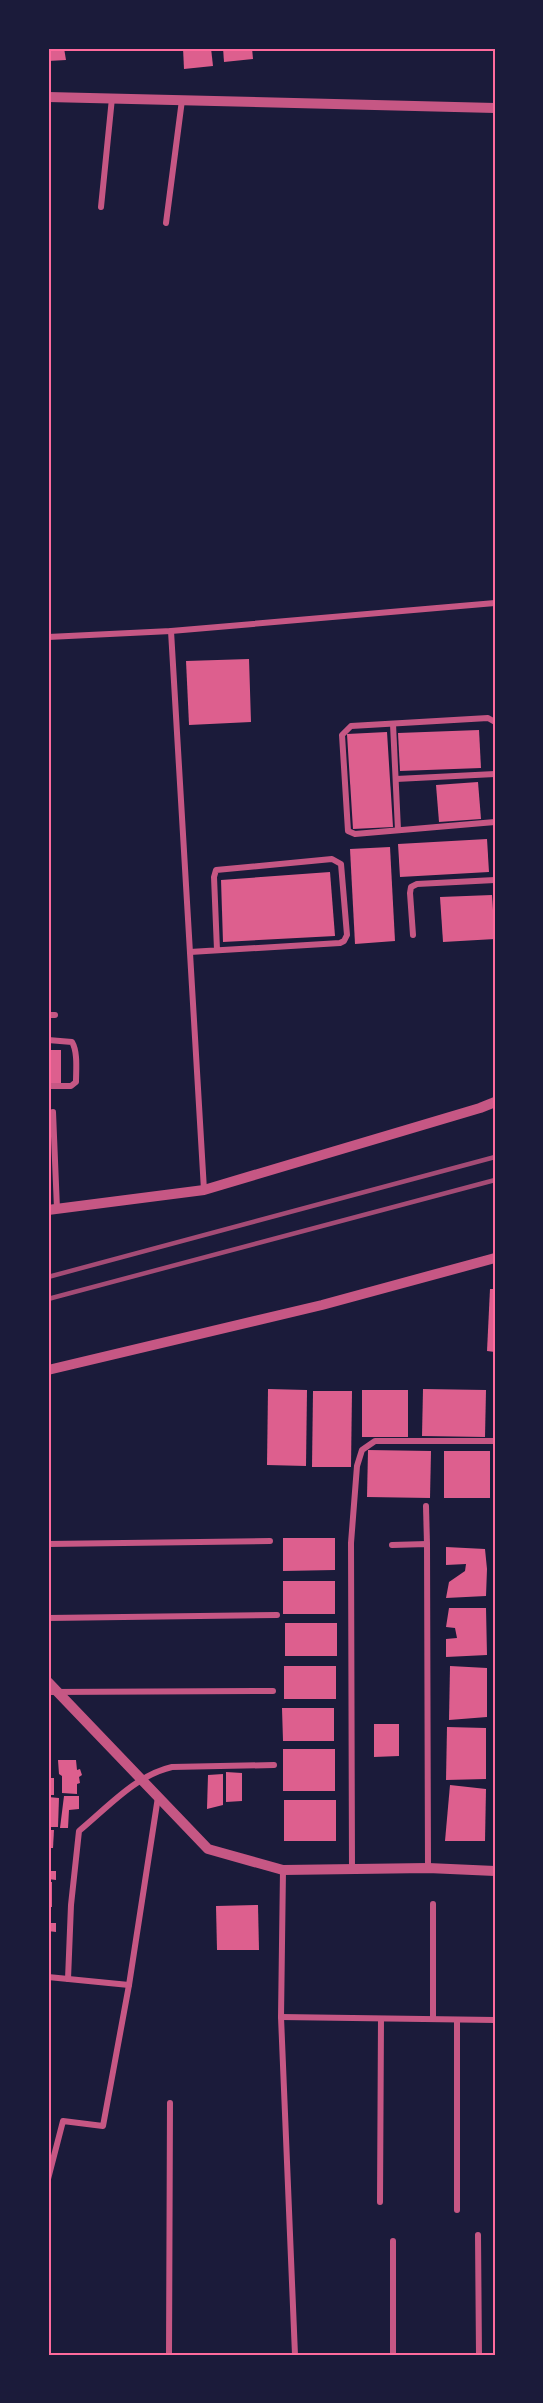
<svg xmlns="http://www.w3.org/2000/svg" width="543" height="2403" font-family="Raleway,sans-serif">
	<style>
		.building { fill: #dd5f8e }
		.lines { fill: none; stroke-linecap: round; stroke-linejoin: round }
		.minor { stroke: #c65784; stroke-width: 6 }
		.tertiary { stroke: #c65784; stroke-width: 10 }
		.rail { stroke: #a44b75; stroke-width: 4.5 }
		.neatline { fill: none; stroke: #ff6b9d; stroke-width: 2 }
	</style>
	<rect width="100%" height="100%" fill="#1b1b3a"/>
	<g class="building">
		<polygon points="48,48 64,48 66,60 48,61"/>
		<polygon points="183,48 211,48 213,66 184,69"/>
		<polygon points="223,48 252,48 253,59 224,62"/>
		<polygon points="249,659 251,722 189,725 186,661"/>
		<polygon points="479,730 481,768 400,771 398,733"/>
		<polygon points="387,732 393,827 353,829 347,734"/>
		<polygon points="478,782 481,819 439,822 436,785"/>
		<polygon points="487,839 489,872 400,877 398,844"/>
		<polygon points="390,847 395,941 355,944 350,849"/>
		<polygon points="330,872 335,936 223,942 221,880"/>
		<polygon points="492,895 495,939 443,942 440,897"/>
		<rect x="48" y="1050" width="13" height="36"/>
		<polygon points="490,1289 495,1289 495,1352 487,1351"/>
		<polygon points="268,1389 307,1390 306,1466 267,1465"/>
		<polygon points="423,1389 486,1390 485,1437 422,1436"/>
		<rect x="362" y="1390" width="46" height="47"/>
		<polygon points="313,1391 352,1391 351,1467 312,1467"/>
		<polygon points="368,1450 431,1451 430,1498 367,1497"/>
		<rect x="444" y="1451" width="46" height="47"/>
		<polygon points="283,1538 335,1538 335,1570 283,1571"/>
		<polygon points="446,1547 485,1549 487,1569 486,1596 446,1598 449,1582 465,1571 466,1564 446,1565"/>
		<rect x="283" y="1581" width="52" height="33"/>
		<polygon points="449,1608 486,1608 487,1655 446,1657 446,1639 457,1638 455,1628 446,1627"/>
		<rect x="285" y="1623" width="52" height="33"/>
		<rect x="284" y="1666" width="52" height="33"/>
		<polygon points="450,1666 487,1668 487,1717 449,1720"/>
		<polygon points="282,1708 334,1708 334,1741 283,1741"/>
		<polygon points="374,1724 399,1724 399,1756 374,1757"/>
		<polygon points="447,1727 486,1728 486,1779 446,1780"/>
		<rect x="283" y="1749" width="52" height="42"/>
		<polygon points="58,1760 76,1760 77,1770 80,1769 82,1775 79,1777 80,1783 77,1784 77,1794 62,1793 62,1776 59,1774"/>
		<polygon points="226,1772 242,1773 242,1801 226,1802"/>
		<polygon points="223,1774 223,1805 207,1809 208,1775"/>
		<rect x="48" y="1778" width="6" height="17"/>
		<polygon points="450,1785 486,1789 485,1841 445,1841"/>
		<polygon points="64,1796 79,1796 79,1809 69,1810 68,1828 60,1828"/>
		<polygon points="48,1797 59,1798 58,1827 48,1827"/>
		<rect x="284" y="1800" width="52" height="41"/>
		<polygon points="48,1830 54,1830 53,1848 48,1848"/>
		<polygon points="48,1871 56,1871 56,1880 48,1879"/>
		<rect x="48" y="1882" width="4" height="25"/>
		<polygon points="258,1905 259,1950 217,1950 216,1906"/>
		<polygon points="48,1923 56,1923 56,1932 48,1931"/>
	</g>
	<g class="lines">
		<g class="minor">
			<polyline points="101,207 112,98"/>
			<polyline points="166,223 182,100"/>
			<polyline points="171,631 204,1190"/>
			<polyline points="48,637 171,631 495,603"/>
			<polyline points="495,722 488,718 351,726 342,735 348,831 355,834 495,822"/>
			<polyline points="393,724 398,830"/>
			<polyline points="396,779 495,774"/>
			<polyline points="413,935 410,893 411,887 417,884 495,880"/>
			<polyline points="190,952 206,951 340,943 344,941 347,935 341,864 332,859 216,870 214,877 217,950"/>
			<polyline points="48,1015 55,1015"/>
			<path d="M48,1040L72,1042C78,1052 76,1070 76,1082L71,1086H48"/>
			<polyline points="53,1112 57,1209"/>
			<polyline points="426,1506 427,1544"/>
			<polyline points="48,1544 270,1541"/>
			<polyline points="392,1545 427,1544 428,1868"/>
			<polyline points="48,1618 277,1615"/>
			<polyline points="48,1692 273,1691"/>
			<polyline points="283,1870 281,2017 295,2355"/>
			<polyline points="352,1870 351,1543 357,1466 362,1450 375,1441 495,1441"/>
			<polyline points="48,1977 129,1985 158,1797"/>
			<path d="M68,1979L71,1905L79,1831C107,1808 136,1775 172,1767L274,1765"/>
			<polyline points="281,2017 495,2020"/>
			<polyline points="433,2019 433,1904"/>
			<polyline points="48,2179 63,2121 103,2126 129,1985"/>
			<polyline points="380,2202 381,2019"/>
			<polyline points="457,2210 457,2020"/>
			<polyline points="478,2235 479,2355"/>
			<polyline points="169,2355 170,2103"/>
			<polyline points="393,2355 393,2241"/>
		</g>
		<g class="tertiary">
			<polyline points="48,97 495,108"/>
			<polyline points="48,1210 204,1190 480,1108 495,1102"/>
			<polyline points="48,1370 322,1305 495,1258"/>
			<polyline points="48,1682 208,1849 283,1870 428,1868 495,1871"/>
		</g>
		<g class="rail">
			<polyline points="48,1277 495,1157"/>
			<polyline points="48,1299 495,1180"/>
		</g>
	</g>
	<rect width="543" height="2403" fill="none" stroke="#1b1b3a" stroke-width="99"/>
	<rect x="50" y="50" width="444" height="2304" class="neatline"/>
</svg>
